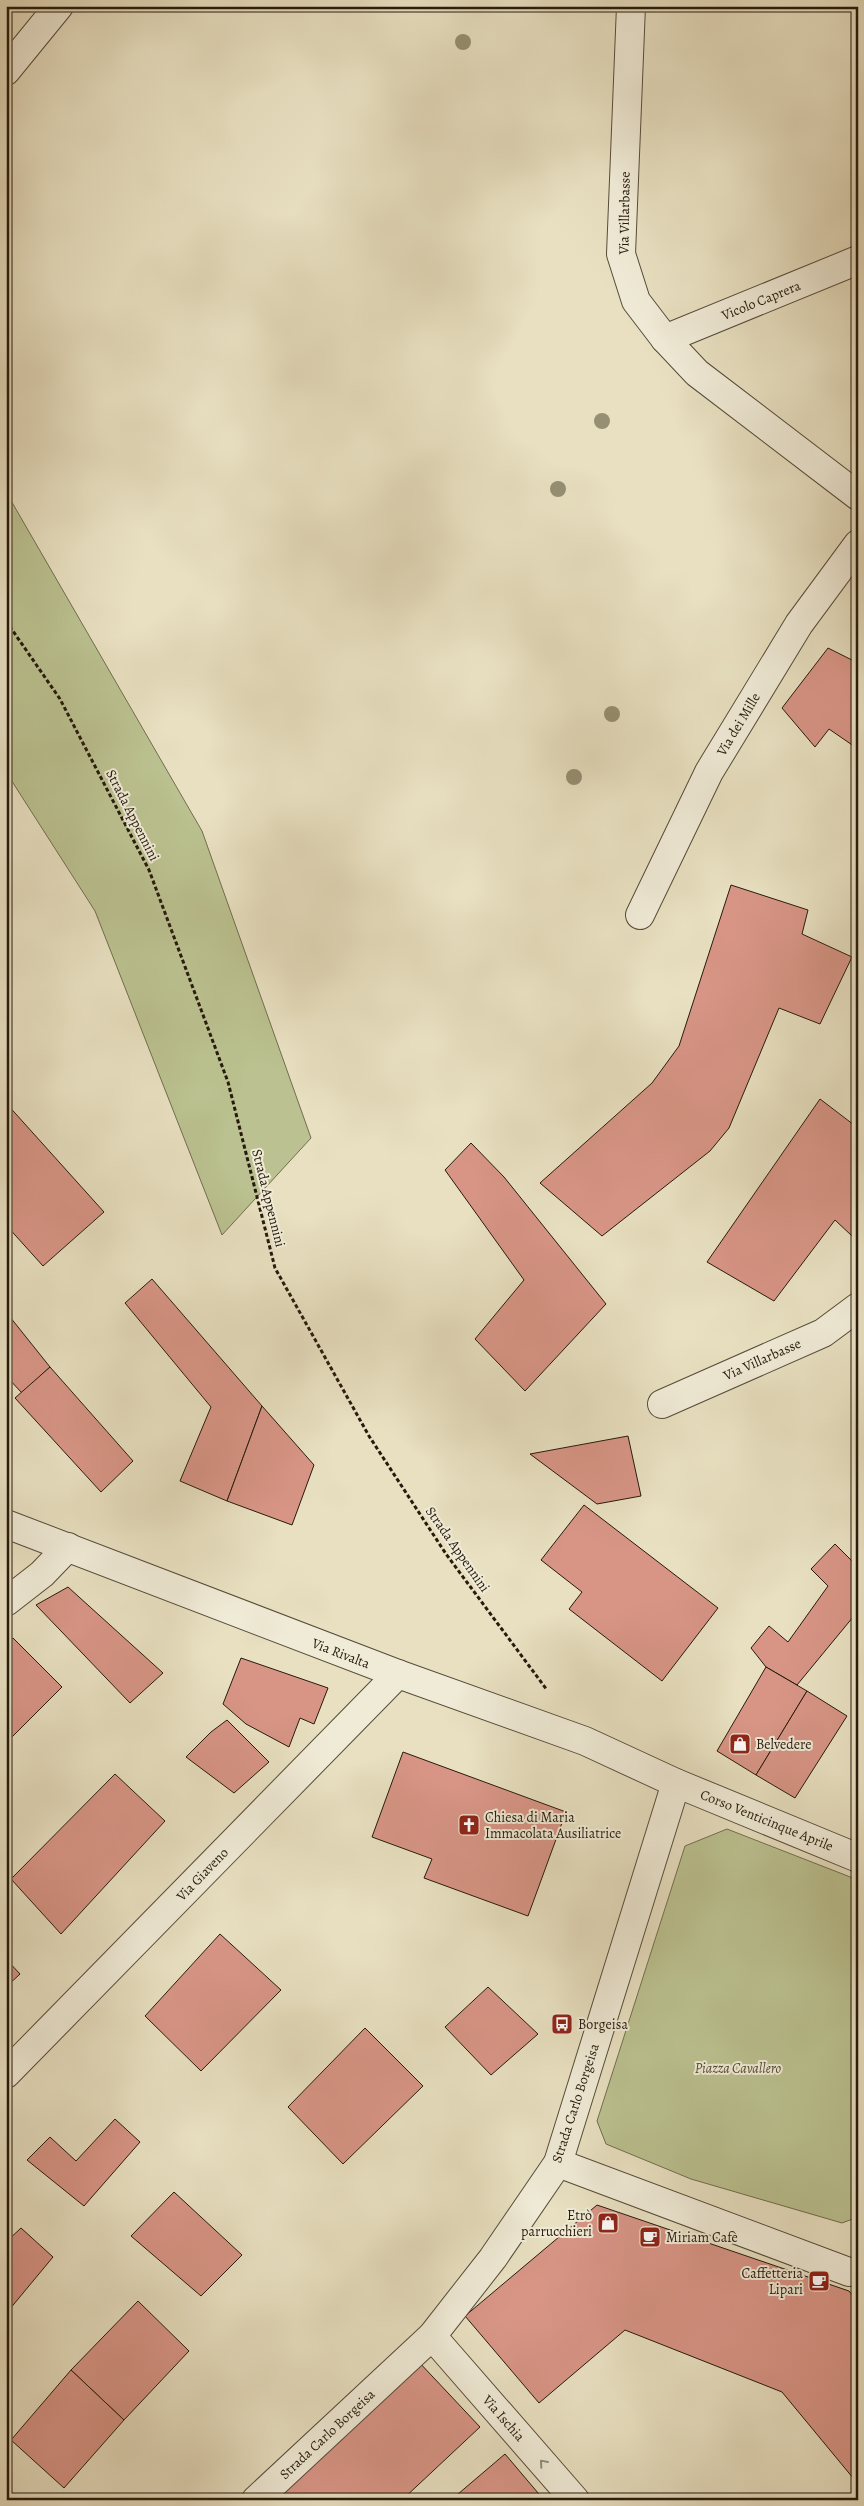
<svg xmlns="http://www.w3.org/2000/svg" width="864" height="2506" font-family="Alegreya,serif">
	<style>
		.green { fill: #bbc190; stroke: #706e4e }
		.building { fill: #d89586; stroke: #261a0d }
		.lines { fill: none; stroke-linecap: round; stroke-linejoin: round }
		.minor-casing { stroke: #564c3a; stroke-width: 30 }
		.tertiary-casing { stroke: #564c3a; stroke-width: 30 }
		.path { stroke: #261a0d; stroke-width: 3; stroke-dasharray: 4 2.5; stroke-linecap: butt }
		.minor { stroke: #f0ebd7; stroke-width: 28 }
		.tertiary { stroke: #f0ebd7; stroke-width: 28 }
		.tree { fill: #968f73 }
		.oneway { stroke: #958d7c }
		.labels { text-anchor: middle; stroke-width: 4; stroke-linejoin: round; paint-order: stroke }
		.street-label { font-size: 14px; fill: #261a0d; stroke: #f0ebd7 }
		.poi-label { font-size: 14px; fill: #261a0d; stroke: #f0ebd7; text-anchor: start }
		.park-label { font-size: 14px; font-style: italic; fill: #534c34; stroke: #f0ebd7 }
	</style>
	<rect width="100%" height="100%" fill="#e8e0c1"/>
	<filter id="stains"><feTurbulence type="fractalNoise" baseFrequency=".004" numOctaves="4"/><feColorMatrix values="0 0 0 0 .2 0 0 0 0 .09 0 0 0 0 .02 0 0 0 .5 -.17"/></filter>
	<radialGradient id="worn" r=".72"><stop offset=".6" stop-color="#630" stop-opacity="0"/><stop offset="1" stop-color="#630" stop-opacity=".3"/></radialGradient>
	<g class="green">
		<polygon points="6,492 202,831 311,1138 222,1235 95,911 6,772"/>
		<polygon points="727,1829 858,1880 858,2217 842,2223 691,2179 606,2144 597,2121 685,1846"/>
	</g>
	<g class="building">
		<polygon points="828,648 858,663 858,749 829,729 815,747 782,708"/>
		<polygon points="731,885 808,910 802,934 852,957 820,1024 779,1008 729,1128 710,1151 602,1236 540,1183 652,1083 679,1046"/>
		<polygon points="820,1099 858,1128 858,1229 852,1236 835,1220 774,1301 707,1262"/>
		<polygon points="6,1103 104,1212 43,1266 6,1225"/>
		<polygon points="471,1143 504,1177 606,1304 525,1391 475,1339 524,1280 445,1170"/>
		<polygon points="152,1279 262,1406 227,1501 180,1481 211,1407 125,1303"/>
		<polygon points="6,1312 50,1367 22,1393 6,1376"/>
		<polygon points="50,1367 133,1461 101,1492 15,1398"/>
		<polygon points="262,1406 314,1465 292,1525 227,1501"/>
		<polygon points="628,1436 641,1496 597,1504 530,1454"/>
		<polygon points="584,1505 718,1608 662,1681 569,1609 582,1592 541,1560"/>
		<polygon points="835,1544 858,1567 858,1611 797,1685 766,1667 751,1648 769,1626 788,1642 828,1586 811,1569"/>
		<polygon points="68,1587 163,1673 130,1703 36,1605"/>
		<polygon points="13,1638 62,1687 6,1743 6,1644"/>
		<polygon points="241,1658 328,1688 314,1724 300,1718 289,1747 246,1724 223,1704"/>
		<polygon points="766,1667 807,1691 756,1775 717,1751"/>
		<polygon points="807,1691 847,1716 795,1798 756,1775"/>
		<polygon points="227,1720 269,1762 234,1793 186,1757 211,1732"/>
		<polygon points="403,1752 566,1812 528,1916 424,1878 432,1859 372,1837"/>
		<polygon points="115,1774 165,1821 61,1934 11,1879"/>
		<polygon points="220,1934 281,1990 201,2071 145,2016"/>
		<polygon points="6,1959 20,1974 6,1987"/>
		<polygon points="488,1987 538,2034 491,2075 445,2027"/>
		<polygon points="365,2028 423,2086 343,2164 288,2107"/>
		<polygon points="115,2119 140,2142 84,2206 27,2160 50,2137 76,2161"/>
		<polygon points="174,2192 242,2255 201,2296 131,2236"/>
		<polygon points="597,2205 849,2291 858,2302 858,2484 782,2392 625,2330 539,2403 465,2316"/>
		<polygon points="21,2228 53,2257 9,2310 6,2307 6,2242"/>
		<polygon points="138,2301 189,2351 124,2420 71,2370"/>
		<polygon points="417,2360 480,2427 402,2500 279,2500 274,2494"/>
		<polygon points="71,2370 124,2420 64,2488 11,2440"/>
		<polygon points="505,2454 544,2500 451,2500"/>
	</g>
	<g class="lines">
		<g class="minor-casing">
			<g id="minor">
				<polyline points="631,6 621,254 636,301 665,339 697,373 858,496"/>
				<polyline points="665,339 858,260"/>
				<polyline points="640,915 709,772 799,624 858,544"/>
				<polyline points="662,1404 823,1333 858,1307"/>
				<polyline points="6,1602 42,1574 68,1547"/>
				<polyline points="6,2074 398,1674"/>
				<polyline points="558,2163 849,2272"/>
				<polyline points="432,2336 575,2500"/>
				<polyline points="256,2500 432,2336 493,2258 558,2163 676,1783"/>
			</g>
		</g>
		<g class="tertiary-casing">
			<g id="tertiary">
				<polyline points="6,71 59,6"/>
				<polyline points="6,1524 398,1674 585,1741 676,1783 858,1858"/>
			</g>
		</g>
		<polyline class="path" points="6,621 60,699 149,870 228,1082 275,1268 369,1436 446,1554 547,1690"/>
		<use href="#minor" class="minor"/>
		<use href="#tertiary" class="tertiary"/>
	</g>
	<g class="tree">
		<circle cx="463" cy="42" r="8"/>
		<circle cx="602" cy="421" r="8"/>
		<circle cx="558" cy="489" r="8"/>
		<circle cx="612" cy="714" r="8"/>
		<circle cx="574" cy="777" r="8"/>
	</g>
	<defs><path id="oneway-chevron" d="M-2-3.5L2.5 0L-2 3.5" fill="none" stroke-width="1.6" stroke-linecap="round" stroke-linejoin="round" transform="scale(1.25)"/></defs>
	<use class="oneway" href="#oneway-chevron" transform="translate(543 2463) rotate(-131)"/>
	<defs>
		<g id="shop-square" transform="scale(1.125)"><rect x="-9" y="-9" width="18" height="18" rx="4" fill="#8f2418" stroke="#f0ebd7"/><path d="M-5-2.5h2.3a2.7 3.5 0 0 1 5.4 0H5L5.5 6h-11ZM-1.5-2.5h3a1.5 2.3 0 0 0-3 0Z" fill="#fff"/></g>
		<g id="church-square" transform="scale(1.125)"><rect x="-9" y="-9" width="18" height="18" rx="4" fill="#8f2418" stroke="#f0ebd7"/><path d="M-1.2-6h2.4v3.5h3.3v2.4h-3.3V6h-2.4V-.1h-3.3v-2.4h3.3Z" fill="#fff"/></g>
		<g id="bus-square" transform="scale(1.125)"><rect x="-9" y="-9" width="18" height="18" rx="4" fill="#8f2418" stroke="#f0ebd7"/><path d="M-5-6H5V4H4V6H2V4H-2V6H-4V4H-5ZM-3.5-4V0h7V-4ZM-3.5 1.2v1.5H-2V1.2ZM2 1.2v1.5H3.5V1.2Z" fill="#fff"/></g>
		<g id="cafe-square" transform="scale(1.125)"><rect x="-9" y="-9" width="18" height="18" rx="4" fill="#8f2418" stroke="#f0ebd7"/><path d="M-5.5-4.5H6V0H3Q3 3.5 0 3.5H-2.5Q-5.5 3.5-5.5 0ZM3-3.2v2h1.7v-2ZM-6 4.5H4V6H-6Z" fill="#fff"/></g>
	</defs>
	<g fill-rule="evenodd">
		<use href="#shop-square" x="740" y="1744"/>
		<use href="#church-square" x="469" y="1825"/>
		<use href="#bus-square" x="562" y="2024"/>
		<use href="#shop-square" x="608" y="2223"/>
		<use href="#cafe-square" x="650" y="2237"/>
		<use href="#cafe-square" x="819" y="2281"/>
	</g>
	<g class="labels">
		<g class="street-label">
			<text transform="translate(624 213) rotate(-89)" y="5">Via Villarbasse</text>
			<text transform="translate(761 300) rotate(-22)" y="5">Vicolo Caprera</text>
			<text transform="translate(738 724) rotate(-59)" y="5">Via dei Mille</text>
			<text transform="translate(133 815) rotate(63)" y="5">Strada Appennini</text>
			<text transform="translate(269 1198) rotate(76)" y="5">Strada Appennini</text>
			<text transform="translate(762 1359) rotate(-24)" y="5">Via Villarbasse</text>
			<text transform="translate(458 1549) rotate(55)" y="5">Strada Appennini</text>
			<text transform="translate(341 1653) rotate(21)" y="5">Via Rivalta</text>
			<text transform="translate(767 1820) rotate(22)" y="5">Corso Venticinque Aprile</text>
			<text transform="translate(202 1874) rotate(-46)" y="5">Via Giaveno</text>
			<text transform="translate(575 2103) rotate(-72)" y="5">Strada Carlo Borgeisa</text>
			<text transform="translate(504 2418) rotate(49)" y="5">Via Ischia</text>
			<text transform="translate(327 2434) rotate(-43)" y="5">Strada Carlo Borgeisa</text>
		</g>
		<g class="poi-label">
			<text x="756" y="1749">Belvedere</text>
			<text x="485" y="1822">Chiesa di Maria<tspan x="485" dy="16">Immacolata Ausiliatrice</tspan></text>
			<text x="578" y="2029">Borgeisa</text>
			<text x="592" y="2220" text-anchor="end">Etrò<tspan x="592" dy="16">parrucchieri</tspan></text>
			<text x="666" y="2242">Miriam Cafè</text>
			<text x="803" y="2278" text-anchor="end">Caffetteria<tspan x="803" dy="16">Lipari</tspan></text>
		</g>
		<g class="park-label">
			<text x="738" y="2073">Piazza Cavallero</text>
		</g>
	</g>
	<rect width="864" height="2506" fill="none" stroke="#e8e0c1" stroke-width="25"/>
	<rect x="8" y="8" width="849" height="2491" fill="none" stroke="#261a0d" stroke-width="2.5"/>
	<rect x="12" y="12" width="839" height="2481" fill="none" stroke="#261a0d"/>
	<rect width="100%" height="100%" filter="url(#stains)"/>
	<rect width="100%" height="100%" fill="url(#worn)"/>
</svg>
